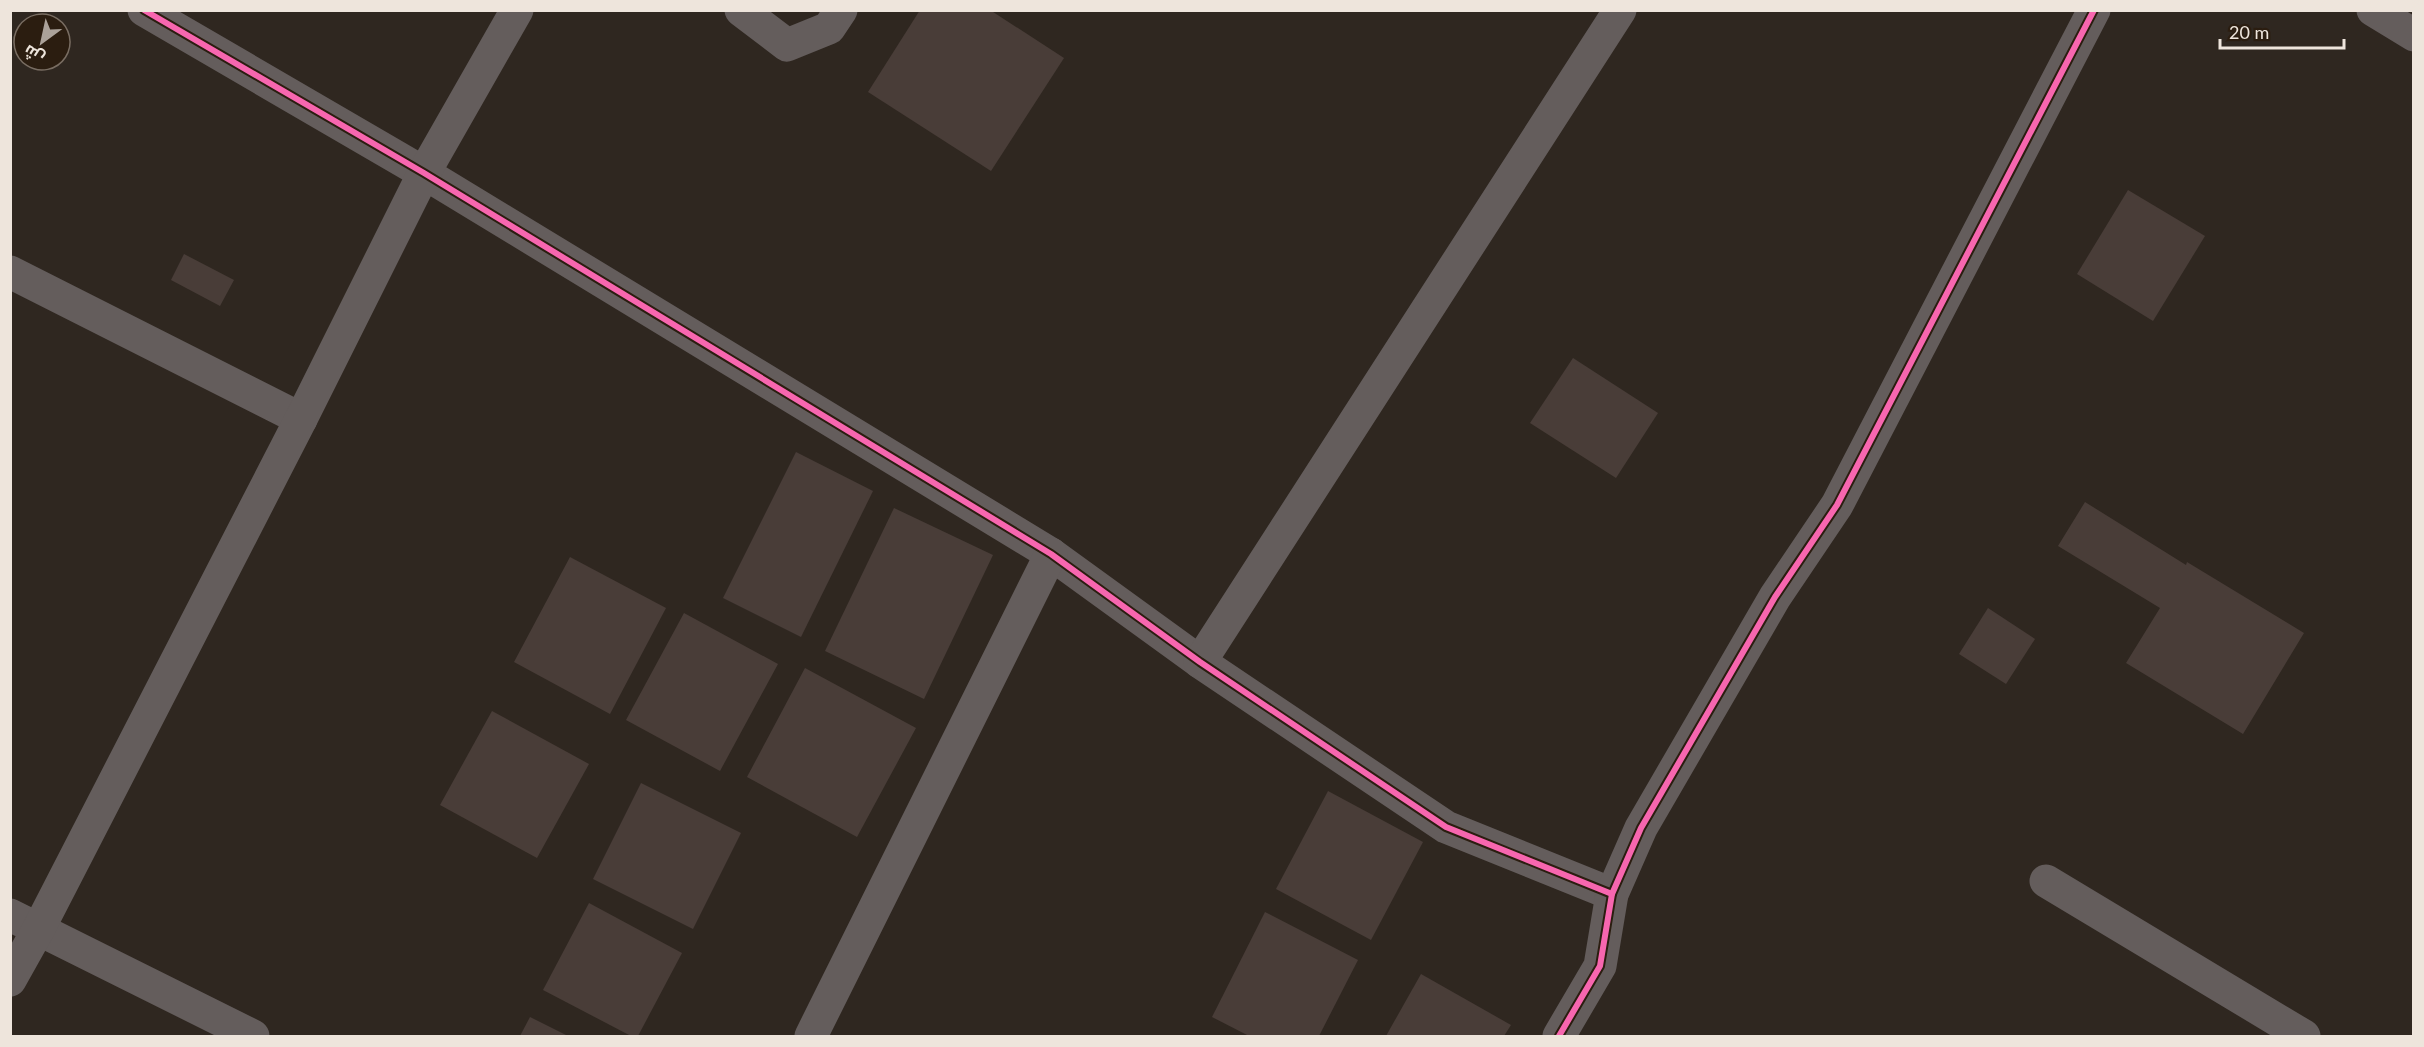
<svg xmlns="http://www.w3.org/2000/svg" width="2424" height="1047" font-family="Lato,Cairo,sans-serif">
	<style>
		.building { fill: #493d38 }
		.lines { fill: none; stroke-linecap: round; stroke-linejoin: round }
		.minor { stroke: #645d5c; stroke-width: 33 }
		.cycleway-casing { stroke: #2b1d10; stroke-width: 10 }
		.cycleway { stroke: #f766af; stroke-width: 6 }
	</style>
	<rect width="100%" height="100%" fill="#2f2720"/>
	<g class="building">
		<polygon points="920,10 990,10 1064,58 991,171 868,92"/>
		<polygon points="2128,190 2205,236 2153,321 2077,274"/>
		<polygon points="184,254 234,280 220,306 171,280"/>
		<polygon points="1573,358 1658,413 1616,478 1530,423"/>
		<polygon points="796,452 873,491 801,637 723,598"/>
		<polygon points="2085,502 2186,565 2187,562 2304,633 2243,734 2126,663 2160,608 2058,546"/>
		<polygon points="894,508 993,555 924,699 825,651"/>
		<polygon points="570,557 666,608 610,714 514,662"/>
		<polygon points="1988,608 2035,639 2006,684 1959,654"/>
		<polygon points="684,613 778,664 720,771 626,720"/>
		<polygon points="805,668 916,728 857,837 747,777"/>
		<polygon points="492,711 589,764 537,858 440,805"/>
		<polygon points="641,783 741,833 693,929 593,879"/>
		<polygon points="1328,791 1423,842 1371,940 1276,889"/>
		<polygon points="589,903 682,953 638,1036 631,1036 543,990"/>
		<polygon points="1265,912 1358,960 1319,1036 1249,1036 1212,1017"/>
		<polygon points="1421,974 1511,1025 1504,1036 1386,1036"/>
		<polygon points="530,1017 568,1036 520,1036"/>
	</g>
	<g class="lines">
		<g class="minor">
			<polyline points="144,10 424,173 1051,554 1200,662 1446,827 1612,894"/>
			<polyline points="741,10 787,45 829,28 841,10"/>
			<polyline points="2373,10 2414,35"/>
			<polyline points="10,272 301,419"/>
			<polyline points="1200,662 1620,10"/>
			<polyline points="2046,881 2304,1036"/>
			<polyline points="10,915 253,1036"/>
			<polyline points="10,980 38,930 301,419 424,173 517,10"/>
			<polyline points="811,1036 1051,554"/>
			<polyline points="1559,1036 1600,966 1612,894 1641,828 1775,597 1837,505 2094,10"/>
		</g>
		<g class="cycleway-casing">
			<g id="cycleway">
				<polyline points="144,10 424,173 1051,554 1200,662 1446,827 1612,894"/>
				<polyline points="1559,1036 1600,966 1612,894 1641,828 1775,597 1837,505 2094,10"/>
			</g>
		</g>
		<use href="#cycleway" class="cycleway"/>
	</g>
	<rect width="2424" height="1047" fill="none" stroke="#eee5dc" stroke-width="24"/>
	<g transform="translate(42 42) rotate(213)"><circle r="28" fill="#2b1d10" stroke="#796d62" stroke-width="1.5"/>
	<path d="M0-4.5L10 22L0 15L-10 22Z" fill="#aba29a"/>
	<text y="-9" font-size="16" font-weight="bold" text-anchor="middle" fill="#eee5dc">ش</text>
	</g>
	<path d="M2220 39v9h124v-9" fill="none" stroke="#eee5dc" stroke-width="3"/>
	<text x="2229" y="39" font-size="18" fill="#eee5dc" stroke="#2b1d10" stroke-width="4.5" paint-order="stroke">20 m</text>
</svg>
